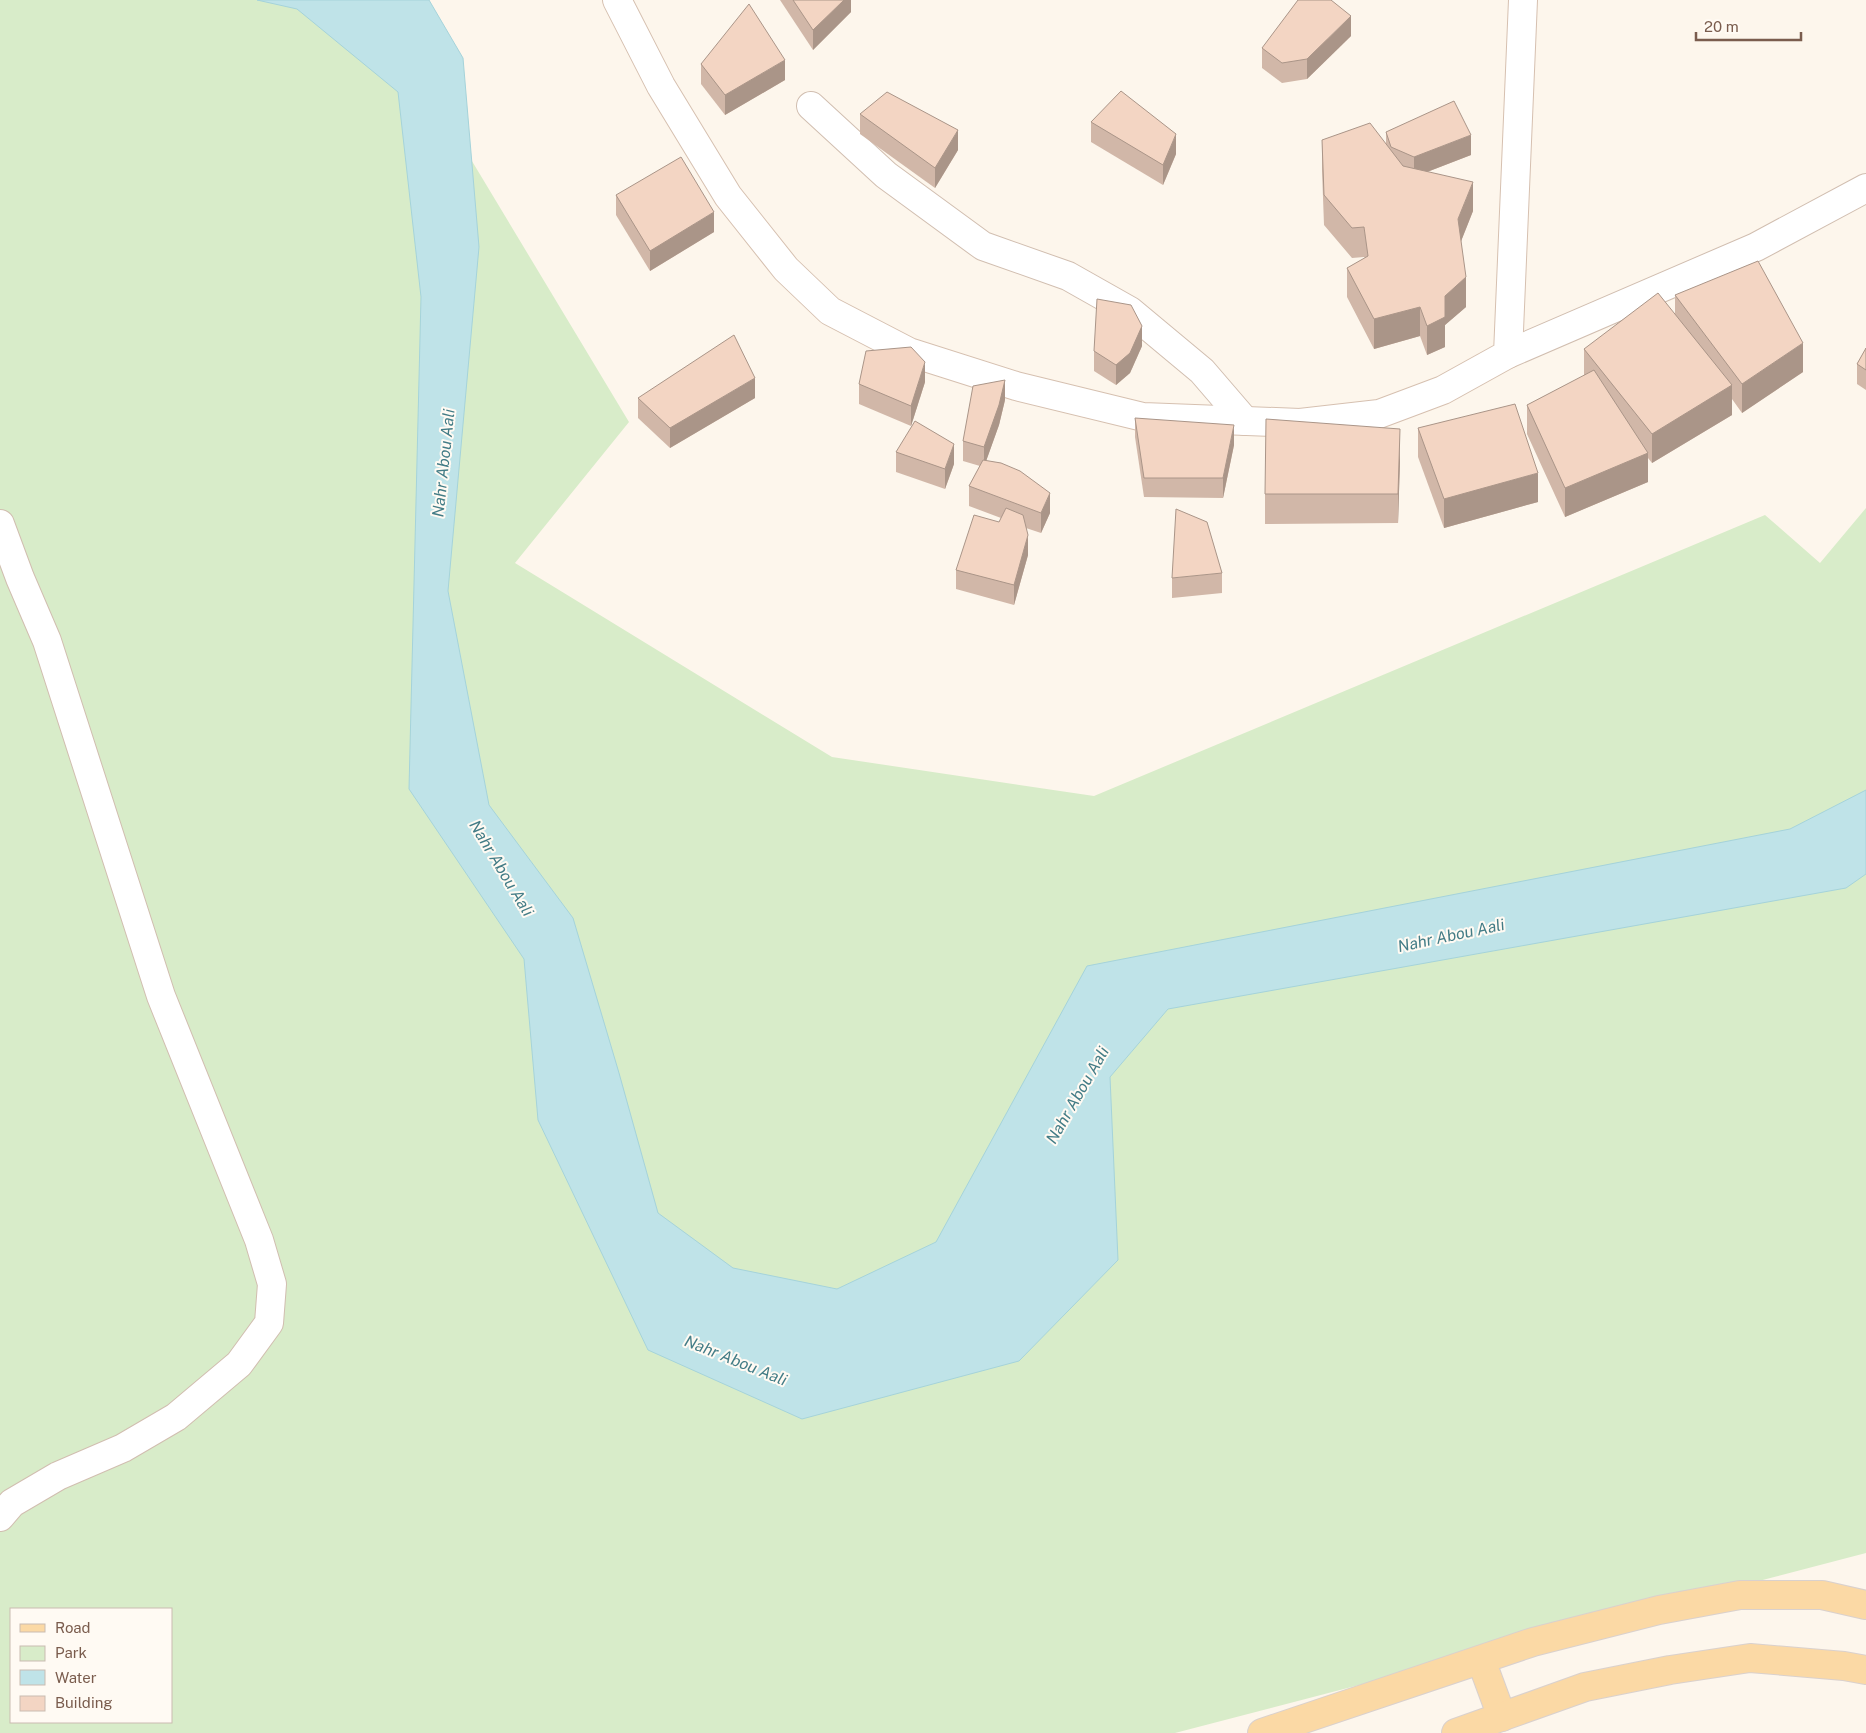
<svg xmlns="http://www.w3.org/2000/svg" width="1866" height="1733" font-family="'Public Sans',sans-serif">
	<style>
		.green { fill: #d8ecc9; fill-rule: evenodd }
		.water { fill: #bfe3e8; stroke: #a5d3da }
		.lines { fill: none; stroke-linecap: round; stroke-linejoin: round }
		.street-casing { stroke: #d1beb0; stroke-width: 30 }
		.secondary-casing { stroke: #d6c0b0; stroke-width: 30 }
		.primary-casing { stroke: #dad1cd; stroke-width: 30 }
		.street { stroke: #fff; stroke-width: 28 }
		.secondary { stroke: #fff; stroke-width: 28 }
		.primary { stroke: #fbd9a5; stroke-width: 28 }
		.wall { fill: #d1b7a8 }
		.shaded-wall { fill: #aa9588 }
		.building { fill: #f3d5c3; stroke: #aa9588 }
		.labels { text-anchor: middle; stroke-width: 4; stroke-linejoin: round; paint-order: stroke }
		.water-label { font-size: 16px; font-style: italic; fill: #437c86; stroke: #fffaf3 }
	</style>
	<rect width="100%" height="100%" fill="#fdf6ec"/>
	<path class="green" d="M0,0H375L629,422L515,563L832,757L1094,796L1765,515L1820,563L1866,508V1553L1175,1733H0ZM11,1609H171V1722H11Z"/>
	<polygon class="water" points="257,0 429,0 463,58 479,247 448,591 489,805 573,918 619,1073 658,1213 733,1268 837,1289 936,1242 1087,966 1790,829 1866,790 1866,874 1846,888 1168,1009 1110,1077 1118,1260 1019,1361 802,1419 648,1350 538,1120 524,959 409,789 421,297 398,92 297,9"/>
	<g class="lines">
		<g class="street-casing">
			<g id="street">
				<polyline points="811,106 886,175 983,246 1068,276 1130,311 1202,371 1245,421"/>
				<polyline points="1508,354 1756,247 1866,188"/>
				<polyline points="0,524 20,578 47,641 161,996 259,1240 272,1284 269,1323 239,1364 176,1417 123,1448 58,1476 12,1503 0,1517"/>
			</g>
		</g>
		<g class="secondary-casing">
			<polyline id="secondary" points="617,0 661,86 728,196 786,269 830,311 909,352 1016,386 1143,417 1300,423 1379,414 1443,390 1508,354 1523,0"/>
		</g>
		<g class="primary-casing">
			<g id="primary">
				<polyline points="1481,1660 1502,1717"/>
				<polyline points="1262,1733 1533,1642 1659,1610 1740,1595 1822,1595 1866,1605"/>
				<polyline points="1456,1733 1585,1687 1670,1670 1750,1658 1844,1666 1866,1670"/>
			</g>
		</g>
		<use href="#street" class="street"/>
		<use href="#secondary" class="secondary"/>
		<use href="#primary" class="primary"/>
	</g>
	<g class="wall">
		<polygon points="780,0 851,0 851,12 813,50"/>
		<polygon points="1351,36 1307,79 1282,83 1262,68 1262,48"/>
		<polygon points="701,64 785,80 725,115 701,84"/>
		<polygon points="860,114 958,150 935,188 860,134"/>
		<polygon points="1091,122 1176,154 1163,185 1091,142"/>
		<polygon points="1386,132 1471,155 1427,172 1473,211 1461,241 1466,307 1445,325 1445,347 1427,355 1420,336 1374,349 1347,297 1347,268 1365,258 1364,257 1352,258 1324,225 1322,170 1322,140 1386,143"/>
		<polygon points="616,195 714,232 650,271 616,215"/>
		<polygon points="1675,295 1803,372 1742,413 1732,399 1732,415 1652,463 1648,458 1648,482 1565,517 1527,434 1527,405 1584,376 1584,349 1675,313"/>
		<polygon points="1142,346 1130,373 1116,385 1094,371 1094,351"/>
		<polygon points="1866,348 1866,390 1857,384 1857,364"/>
		<polygon points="925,382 911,426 859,404 859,384"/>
		<polygon points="638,398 755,398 670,448 638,418"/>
		<polygon points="1005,400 999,425 986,461 1050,513 1041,533 1026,528 1028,555 1014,605 956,589 956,570 999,522 1001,518 969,506 969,486 980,466 963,461 963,441"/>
		<polygon points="1135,418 1234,445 1223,498 1144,497 1135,437"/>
		<polygon points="1418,428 1538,502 1444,528 1418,457"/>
		<polygon points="896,452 954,464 945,489 896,472"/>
		<polygon points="1400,459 1398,523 1265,524 1265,494"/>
		<polygon points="1222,573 1222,593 1172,598 1172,578"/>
	</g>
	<g class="shaded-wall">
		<polygon points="844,0 851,0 851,12 813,50 813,30"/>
		<polygon points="1351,16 1351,36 1307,79 1307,59"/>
		<polygon points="785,60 785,80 725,115 725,95"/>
		<polygon points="958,130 958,150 935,188 935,168"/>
		<polygon points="1176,134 1176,154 1163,185 1163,165"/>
		<polygon points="1471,135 1471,155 1414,177 1414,157"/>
		<polygon points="1473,182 1473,211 1458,249 1458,219"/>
		<polygon points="714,212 714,232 650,271 650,251"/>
		<polygon points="1466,277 1466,307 1445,325 1445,347 1427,355 1427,326 1445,296"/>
		<polygon points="1420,307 1420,336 1374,349 1374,319"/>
		<polygon points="1142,326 1142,346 1130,373 1116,385 1116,365"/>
		<polygon points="1803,343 1803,372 1742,413 1742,384"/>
		<polygon points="925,362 925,382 911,426 911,406"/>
		<polygon points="755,378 755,398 670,448 670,428"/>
		<polygon points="1005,380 1005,400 999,425 984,467 984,447"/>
		<polygon points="1732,385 1732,415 1652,463 1652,434"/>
		<polygon points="1234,425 1234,445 1223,498 1223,478"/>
		<polygon points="1400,429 1400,459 1398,523 1398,494"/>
		<polygon points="954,444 954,464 945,489 945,469"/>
		<polygon points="1648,453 1648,482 1565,517 1565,488"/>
		<polygon points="1538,473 1538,502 1444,528 1444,499"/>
		<polygon points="1050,493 1050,513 1041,533 1041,513"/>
		<polygon points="1028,535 1028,555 1014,605 1014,585"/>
	</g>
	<g class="building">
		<polygon points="793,0 844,0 813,30"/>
		<polygon points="1298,0 1331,0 1351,16 1307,59 1282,63 1262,48"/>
		<polygon points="749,4 785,60 725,95 701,64"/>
		<polygon points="1121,91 1176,134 1163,165 1091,122"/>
		<polygon points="887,92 958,130 935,168 860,114"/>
		<polygon points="1454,101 1471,135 1414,157 1391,147 1386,132"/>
		<polygon points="1370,123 1403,166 1473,182 1458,219 1466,277 1445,296 1445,317 1427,326 1420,307 1374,319 1347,268 1368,256 1364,227 1352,228 1324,195 1322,140"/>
		<polygon points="681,157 714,212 650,251 616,195"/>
		<polygon points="1758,261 1803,343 1742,384 1675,295"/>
		<polygon points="1658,293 1732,385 1652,434 1584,349"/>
		<polygon points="1097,299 1131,305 1142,326 1130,353 1116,365 1094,351"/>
		<polygon points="734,335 755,378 670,428 638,398"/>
		<polygon points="911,347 925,362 911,406 859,384 866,351"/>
		<polygon points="1866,348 1866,370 1857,364"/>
		<polygon points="1594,370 1648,453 1565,488 1527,405"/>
		<polygon points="1005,380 999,405 984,447 963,441 973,386"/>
		<polygon points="1515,404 1538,473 1444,499 1418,428"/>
		<polygon points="1135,418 1234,425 1223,478 1144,478"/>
		<polygon points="1266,419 1400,429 1398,494 1265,494"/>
		<polygon points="915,421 954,444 945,469 896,452"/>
		<polygon points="983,460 1001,463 1020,471 1050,493 1041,513 969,486"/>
		<polygon points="1006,508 1023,515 1028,535 1014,585 956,570 974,515 999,522"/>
		<polygon points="1176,509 1207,522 1222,573 1172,578"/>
	</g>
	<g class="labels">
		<g class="water-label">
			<text transform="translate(443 463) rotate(-84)" y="6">Nahr Abou Aali</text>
			<text transform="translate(502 868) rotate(59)" y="6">Nahr Abou Aali</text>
			<text transform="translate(1451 935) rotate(-12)" y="6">Nahr Abou Aali</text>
			<text transform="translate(1077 1095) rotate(-60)" y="6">Nahr Abou Aali</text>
			<text transform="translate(736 1360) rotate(22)" y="6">Nahr Abou Aali</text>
		</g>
	</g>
	<rect x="10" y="1608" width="162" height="115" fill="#fffaf3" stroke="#cabbb1"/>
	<rect x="20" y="1624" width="25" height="8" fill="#fbd9a5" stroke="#cabbb1"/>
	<text x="55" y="1633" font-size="15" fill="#7a5c4d">Road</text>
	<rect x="20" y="1646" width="25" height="15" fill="#d8ecc9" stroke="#cabbb1"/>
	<text x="55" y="1658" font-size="15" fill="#7a5c4d">Park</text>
	<rect x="20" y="1670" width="25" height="15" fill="#bfe3e8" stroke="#cabbb1"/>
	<text x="55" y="1683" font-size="15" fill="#7a5c4d">Water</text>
	<rect x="20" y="1696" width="25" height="15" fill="#f3d5c3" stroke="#cabbb1"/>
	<text x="55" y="1708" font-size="15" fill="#7a5c4d">Building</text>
	<path d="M1696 32v8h105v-8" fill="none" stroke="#7a5c4d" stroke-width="2.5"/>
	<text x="1704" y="32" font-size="15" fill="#7a5c4d" stroke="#fffaf3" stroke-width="4" paint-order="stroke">20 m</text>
</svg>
